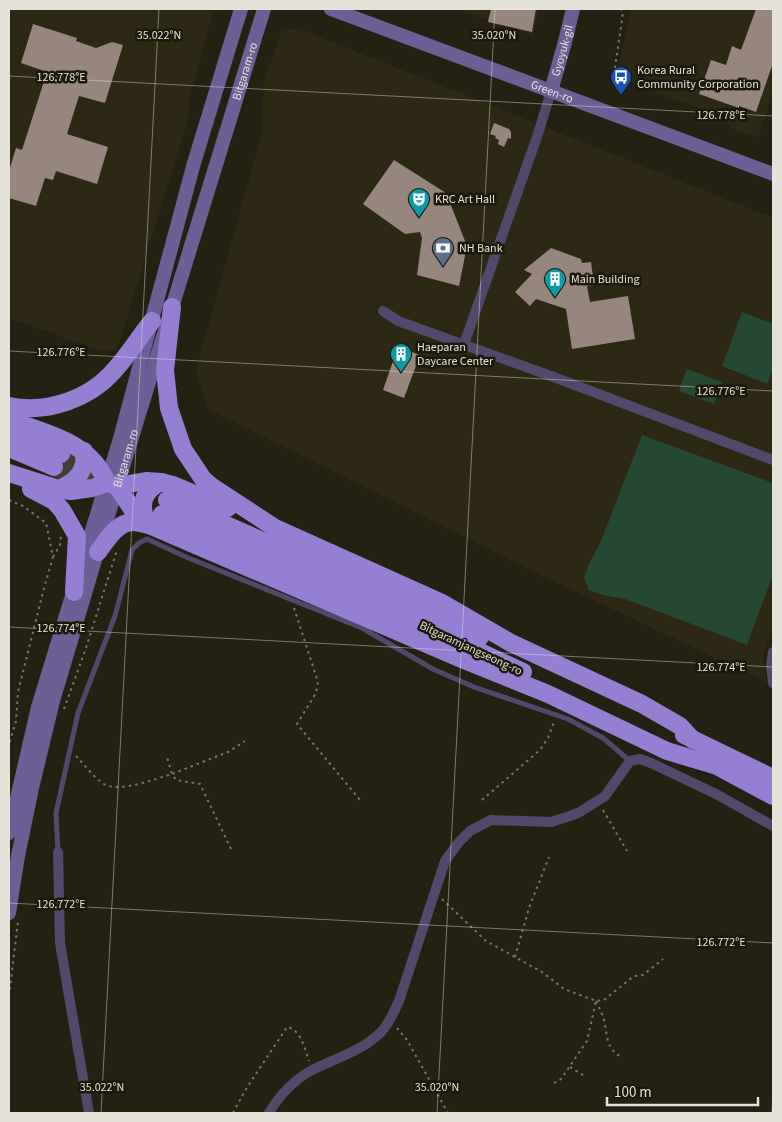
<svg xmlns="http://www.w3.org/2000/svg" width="782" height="1122" font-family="'Source Sans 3',sans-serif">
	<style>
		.built { fill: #2c2813 }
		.green { fill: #264934 }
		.building { fill: #97867e }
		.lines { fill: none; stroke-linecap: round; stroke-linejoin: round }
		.highway-tunnel { stroke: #413e31; stroke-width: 18; stroke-dasharray: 18 9; stroke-linecap: butt }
		.path { stroke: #787569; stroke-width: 2; stroke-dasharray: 2.5 4; stroke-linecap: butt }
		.lane { stroke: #51496b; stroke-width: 5 }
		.street { stroke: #51496b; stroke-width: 10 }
		.secondary { stroke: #6d5f95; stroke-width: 14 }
		.highway { stroke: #957fd3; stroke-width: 18 }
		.ticks { fill: none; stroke: #e4e2d9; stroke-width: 1; stroke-opacity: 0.45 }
		.labels { text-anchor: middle; stroke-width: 5; stroke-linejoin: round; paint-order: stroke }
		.street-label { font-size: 12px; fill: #e4e2d9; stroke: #1b180a }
		.poi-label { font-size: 12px; fill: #e4e2d9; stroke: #1b180a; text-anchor: start }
		.ticks-label { font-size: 12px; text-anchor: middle; fill: #e4e2d9; stroke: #1b180a; stroke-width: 5; stroke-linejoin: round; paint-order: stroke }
	</style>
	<rect width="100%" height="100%" fill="#242113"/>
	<g class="built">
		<polygon points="9,9 214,9 189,99 189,116 119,344 115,349 102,351 9,318"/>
		<polygon points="457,9 539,9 533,36"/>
		<polygon points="631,9 773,9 773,93 758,137 733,129 715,114 616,78"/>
		<polygon points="297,28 773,218 773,628 763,656 766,682 547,578 208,409 196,370 262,132 264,80 282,31"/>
	</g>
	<g class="green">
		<polygon points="742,312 773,324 773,368 767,384 722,366"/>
		<polygon points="687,369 722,382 714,404 679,391"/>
		<polygon points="642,435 773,483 773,574 747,645 625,599 603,595 589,590 584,578 589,564 601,541"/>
	</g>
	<g class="building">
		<polygon points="491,9 536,9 532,32 488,22"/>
		<polygon points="756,9 773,9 773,63 756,112 739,106 739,108 699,94 711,60 726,65 732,46 741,50"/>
		<polygon points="33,24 77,38 76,41 96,48 112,42 123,45 105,103 79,96 67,134 108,147 97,184 56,171 53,180 45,178 36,206 9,198 9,171 16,148 22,150 47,72 21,63"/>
		<polygon points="494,123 509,129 511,132 511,139 508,138 504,147 498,144 499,140 495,138 496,136 490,134"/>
		<polygon points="394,160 446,193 467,246 459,286 417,275 422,238 420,232 405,234 363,204"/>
		<polygon points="551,248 581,259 582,263 591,262 594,285 587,286 590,302 628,296 635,339 572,349 566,309 536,299 530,306 515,292 532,274 524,270"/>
		<polygon points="398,347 420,355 404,398 383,390"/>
	</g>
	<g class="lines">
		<g class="highway-tunnel">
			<polyline points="61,454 97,470"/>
			<polyline points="54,467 90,483"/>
		</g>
		<g class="path">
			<polyline points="613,81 623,13 621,9"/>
			<polyline points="9,500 23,506 46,523 53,557 44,588 18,692 16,721 9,744"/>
			<polyline points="53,557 60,545 61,536"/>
			<polyline points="294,608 318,682 316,693 297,724 360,800"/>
			<polyline points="64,709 86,648 117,550"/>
			<path d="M76,756C85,765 93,777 104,784C119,793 155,779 172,774L167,757"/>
			<polyline points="482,800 540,750 548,738 554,722"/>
			<polyline points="603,810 627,851"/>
			<polyline points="231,849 200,784 176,780 172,774 228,752 245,741"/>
			<polyline points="442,899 486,941 542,972 564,989 596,1001 604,1000 634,976 643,975 663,959"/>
			<polyline points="515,957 529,908 549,857"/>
			<polyline points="9,996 18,921"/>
			<path d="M596,1001C599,1007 602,1013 604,1020C607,1033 606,1049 620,1056"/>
			<polyline points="397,1028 407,1040 448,1113"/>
			<polyline points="570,1067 586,1077"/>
			<polyline points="554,1083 561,1079 587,1041 596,1001"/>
			<path d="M233,1113L246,1089L287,1027C301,1029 305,1050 309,1061"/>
		</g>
		<polyline class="lane" points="58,852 56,813 78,713 115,616 132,550 139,543 147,539 186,557 362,628 433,669 474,687 568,719 603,738 630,761"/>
		<g class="street">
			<polyline points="383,311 398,321 551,376 773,460"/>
			<polyline points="464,344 538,134 551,91"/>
			<polyline points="773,652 771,666 773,683"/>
			<polyline points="58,852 60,943 89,1113"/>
			<path d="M269,1113C279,1096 294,1080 312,1070C336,1058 363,1051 382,1031C390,1022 394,1011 399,1001L445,861L459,842L470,831L491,820L551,822L570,816L580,812L605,796L630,761L640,759L651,763L718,795L773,826"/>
		</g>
		<g class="secondary">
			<path id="s1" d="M331,9L773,174"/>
			<path id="s2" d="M551,91L565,42L573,9"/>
			<polyline points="9,833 38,707 119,442 194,163 241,9"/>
			<path id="s3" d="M9,913L18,856L32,788L53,701L117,486L264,9"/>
		</g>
		<g class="highway">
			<polyline points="172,307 165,370 169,408 183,449 203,479 211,486 275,528 442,603 511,643 642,704 680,726 693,740"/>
			<path d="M9,406C39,413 76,403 100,384C121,367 136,341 152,321"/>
			<path d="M9,420C46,433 91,442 107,483"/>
			<polyline points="9,433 61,454"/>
			<polyline points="9,448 54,467"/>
			<polyline points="9,473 59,489 71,491 92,488 107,483 117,486 146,481 161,482 173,485 228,508"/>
			<polyline points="117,486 134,512 148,524"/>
			<polyline points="31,489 54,501 62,510 77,536 74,592"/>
			<path d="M59,489C76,482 87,471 84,451"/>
			<polyline points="167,500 199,513 480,637"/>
			<polyline points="162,514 405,617 523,672"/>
			<path d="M149,525C138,507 142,491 161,482"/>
			<path d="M98,552C106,541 117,522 133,522C138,522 144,524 149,525L464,660L548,694L667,751L717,766"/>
			<polyline points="684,735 773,778"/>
			<polyline points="706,760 773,796"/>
		</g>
	</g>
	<path class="ticks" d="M9,76L773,116M9,351L773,391M9,627L773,667M9,903L773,943M101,1113L159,9M437,1113L495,9M772,1113L773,1085"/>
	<defs>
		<g id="bus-pin" transform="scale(1.125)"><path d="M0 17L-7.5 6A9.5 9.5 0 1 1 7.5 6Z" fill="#1a4fb4" stroke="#1b180a"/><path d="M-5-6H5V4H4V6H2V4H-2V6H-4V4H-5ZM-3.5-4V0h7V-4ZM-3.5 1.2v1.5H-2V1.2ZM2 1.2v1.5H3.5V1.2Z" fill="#fff"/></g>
		<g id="theatre-pin" transform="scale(1.125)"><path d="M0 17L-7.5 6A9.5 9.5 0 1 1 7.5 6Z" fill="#0f9aa8" stroke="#1b180a"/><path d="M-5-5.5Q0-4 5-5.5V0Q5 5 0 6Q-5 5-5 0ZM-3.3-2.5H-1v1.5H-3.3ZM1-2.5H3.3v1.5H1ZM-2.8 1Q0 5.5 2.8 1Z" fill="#fff"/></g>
		<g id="bank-pin" transform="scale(1.125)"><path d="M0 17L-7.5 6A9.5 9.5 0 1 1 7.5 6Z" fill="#5c6f8a" stroke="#1b180a"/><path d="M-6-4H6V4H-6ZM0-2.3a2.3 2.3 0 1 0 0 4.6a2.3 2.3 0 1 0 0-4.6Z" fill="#fff"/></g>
		<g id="building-pin" transform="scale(1.125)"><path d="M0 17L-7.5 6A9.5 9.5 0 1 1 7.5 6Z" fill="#0f9aa8" stroke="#1b180a"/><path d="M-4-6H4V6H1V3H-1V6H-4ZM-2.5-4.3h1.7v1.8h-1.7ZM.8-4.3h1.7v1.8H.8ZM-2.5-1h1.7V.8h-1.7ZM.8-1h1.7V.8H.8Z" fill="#fff"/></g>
	</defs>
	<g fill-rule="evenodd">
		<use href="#bus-pin" x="621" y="77"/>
		<use href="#theatre-pin" x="419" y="199"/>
		<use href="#bank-pin" x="443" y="248"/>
		<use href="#building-pin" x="555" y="279"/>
		<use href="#building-pin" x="401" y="354"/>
	</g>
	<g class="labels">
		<g class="street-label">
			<text dy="4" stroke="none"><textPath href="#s2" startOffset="42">Gyoyuk-gil</textPath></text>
			<text dy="4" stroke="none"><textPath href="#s3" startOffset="875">Bitgaram-ro</textPath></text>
			<text dy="4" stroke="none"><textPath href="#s1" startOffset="236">Green-ro</textPath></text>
			<text dy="4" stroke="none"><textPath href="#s3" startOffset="470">Bitgaram-ro</textPath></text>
			<text transform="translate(471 648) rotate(25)" y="4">Bitgaramjangseong-ro</text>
		</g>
		<g class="poi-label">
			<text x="637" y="74">Korea Rural<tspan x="637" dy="14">Community Corporation</tspan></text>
			<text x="435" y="203">KRC Art Hall</text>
			<text x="459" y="252">NH Bank</text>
			<text x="571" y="283">Main Building</text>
			<text x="417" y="351">Haeparan<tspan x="417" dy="14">Daycare Center</tspan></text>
		</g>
	</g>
	<g class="ticks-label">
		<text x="159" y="39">35.022°N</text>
		<text x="494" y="39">35.020°N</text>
		<text x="61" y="81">126.778°E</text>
		<text x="721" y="119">126.778°E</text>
		<text x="61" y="356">126.776°E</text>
		<text x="721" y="395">126.776°E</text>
		<text x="61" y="632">126.774°E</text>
		<text x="721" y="671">126.774°E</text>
		<text x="61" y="908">126.772°E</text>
		<text x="721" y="946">126.772°E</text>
		<text x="102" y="1091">35.022°N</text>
		<text x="437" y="1091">35.020°N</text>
	</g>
	<rect width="782" height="1122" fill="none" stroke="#e4e2d9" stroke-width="20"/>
	<path d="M607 1097v8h151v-8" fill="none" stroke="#e4e2d9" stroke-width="2.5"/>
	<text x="614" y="1097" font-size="15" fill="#e4e2d9" stroke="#1b180a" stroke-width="4" paint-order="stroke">100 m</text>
</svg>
